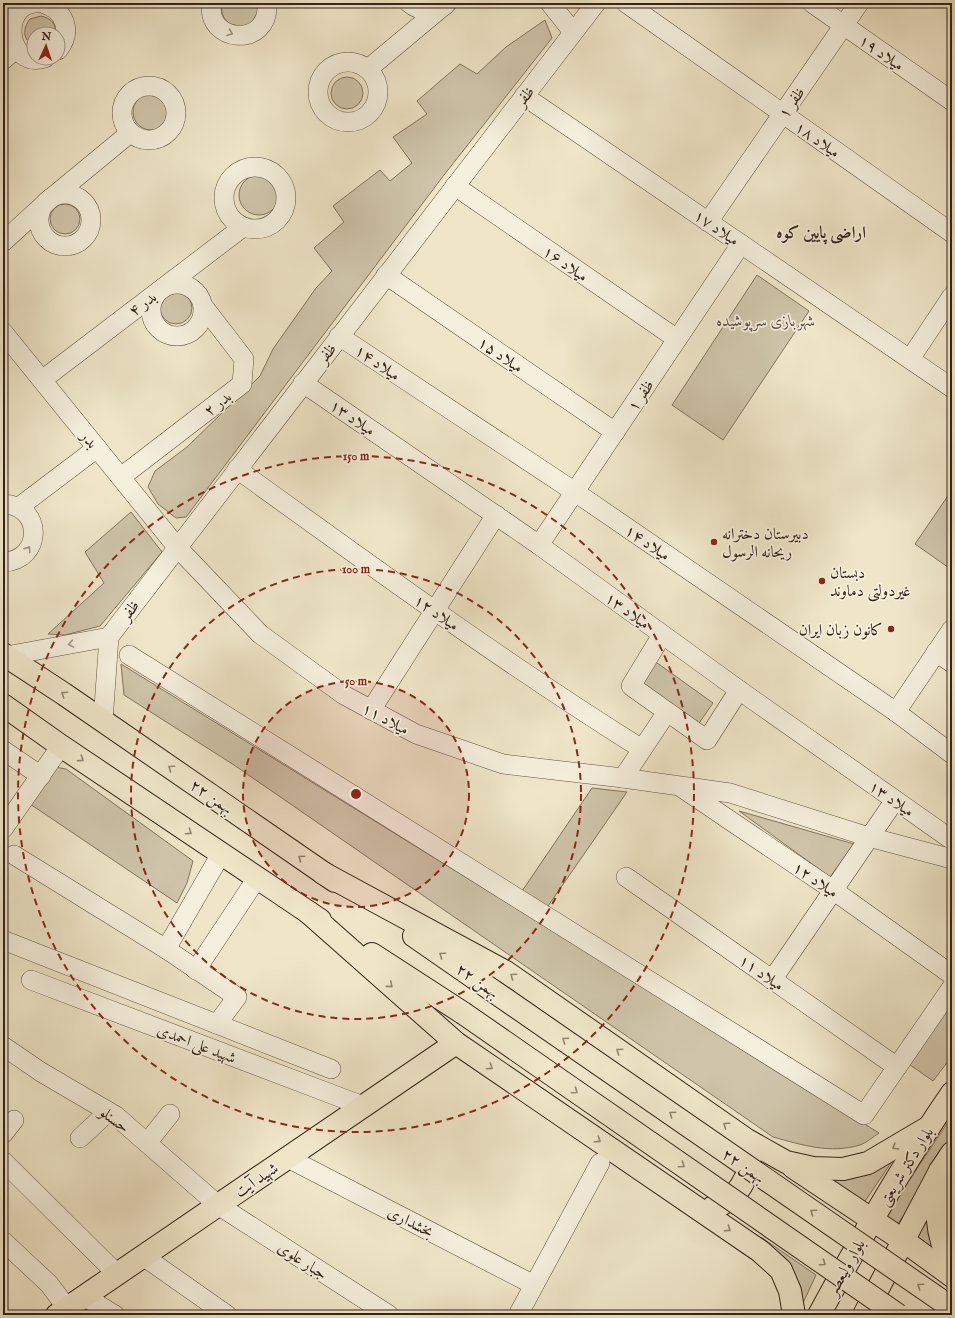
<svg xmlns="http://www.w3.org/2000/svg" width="955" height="1318" font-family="'IM FELL English',Amiri,serif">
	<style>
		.green { fill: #cfc5ab; stroke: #827462 }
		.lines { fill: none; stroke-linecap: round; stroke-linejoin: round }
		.minor-casing { stroke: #635444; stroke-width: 20 }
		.major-casing { stroke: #342318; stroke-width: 24 }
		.highway-casing { stroke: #342318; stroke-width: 24 }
		.minor { stroke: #f5efdc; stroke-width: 19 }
		.major { stroke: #efe6c9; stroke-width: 22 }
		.highway { stroke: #efe6c9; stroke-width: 22 }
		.highway-bridge-casing { stroke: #342318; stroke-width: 24; stroke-linecap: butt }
		.highway-bridge { stroke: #efe6c9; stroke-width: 22 }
		.oneway { stroke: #9e9384 }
		.oneway2 { stroke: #928470 }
		.ring { fill: none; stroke: #8f2418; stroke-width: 2; stroke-dasharray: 7 5 }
		.poi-dot { fill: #8f2418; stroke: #f5efdc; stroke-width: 1.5 }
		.labels { text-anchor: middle; stroke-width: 3.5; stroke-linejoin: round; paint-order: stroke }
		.street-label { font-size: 16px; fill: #342318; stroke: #f5efdc }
		.park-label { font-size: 16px; font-style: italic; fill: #5b4c3d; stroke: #f5efdc }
		.poi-label { font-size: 16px; fill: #342318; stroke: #f5efdc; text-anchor: start }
		.neighbourhood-label { font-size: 17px; font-weight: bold; fill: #342318; stroke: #f5efdc }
		.centre { fill: #8f2418; stroke: #f5efdc; stroke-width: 2 }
		.ring-label { font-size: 12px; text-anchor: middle; font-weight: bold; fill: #8f2418; stroke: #f5efdc; stroke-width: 3.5; stroke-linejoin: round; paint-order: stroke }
	</style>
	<rect width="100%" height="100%" fill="#efe6c9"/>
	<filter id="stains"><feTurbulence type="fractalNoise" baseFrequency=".005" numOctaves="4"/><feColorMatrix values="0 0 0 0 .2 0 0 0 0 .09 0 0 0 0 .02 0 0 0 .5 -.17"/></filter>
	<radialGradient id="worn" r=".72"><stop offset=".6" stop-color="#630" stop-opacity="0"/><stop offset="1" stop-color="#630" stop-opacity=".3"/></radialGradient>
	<g class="green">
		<path d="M222,3H259V10L251,24C248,25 244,26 241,27C228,28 219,15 222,3Z"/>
		<path d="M41,16C51,18 56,24 56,34H34V46C23,40 22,29 30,19Z"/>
		<polygon points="545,20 552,38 444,175 186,517 176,518 158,504 148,487 155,471 187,447 260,376 273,349 316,288 332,271 314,248 344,222 333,206 380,170 390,181 412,163 393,137 427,114 417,101 460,64 477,74 506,47"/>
		<circle cx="347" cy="93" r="16"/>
		<circle cx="151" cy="112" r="18"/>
		<circle cx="259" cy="195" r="20"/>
		<circle cx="65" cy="219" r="15"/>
		<polygon points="757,275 809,311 723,440 672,405"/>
		<circle cx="176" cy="308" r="16"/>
		<polygon points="952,490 952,570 915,544"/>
		<polygon points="131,512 162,552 100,626 65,635 48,634 104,583 85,552"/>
		<polygon points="653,660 713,703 697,726 636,685"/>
		<path d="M121,664L879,1133C873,1137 866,1143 860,1145C830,1154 802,1145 773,1137L234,765L124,695Z"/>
		<polygon points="55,767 66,769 193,861 187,883 177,903 30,804"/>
		<polygon points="592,788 627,792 546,909 520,894"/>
		<polygon points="739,811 854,844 830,877"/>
		<polygon points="952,1000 952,1056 933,1081 906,1062"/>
		<polygon points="952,1116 952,1138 896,1227 884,1218"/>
		<polygon points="893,1160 861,1207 800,1168"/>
		<polygon points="926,1202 949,1268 905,1238"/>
		<polygon points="761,1237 816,1275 803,1303 799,1289 765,1247"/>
	</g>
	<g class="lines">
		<g class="minor-casing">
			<g id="minor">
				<path d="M36,3C0,4 6,70 45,58"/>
				<path d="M42,3C65,10 73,31 58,50"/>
				<path d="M212,3C204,42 270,50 267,3"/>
				<path d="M409,3C420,12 432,12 444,6"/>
				<polyline points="550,3 573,32"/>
				<polyline points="626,3 952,233"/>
				<polyline points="812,3 952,101"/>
				<polyline points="3,60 16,49"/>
				<circle cx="348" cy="92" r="30"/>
				<polyline points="368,69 447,3"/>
				<circle cx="149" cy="113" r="27"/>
				<polyline points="524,96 952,388"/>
				<circle cx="255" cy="198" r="31"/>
				<polyline points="455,186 677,339"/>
				<circle cx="65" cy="220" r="26"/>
				<polyline points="708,222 859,3"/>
				<polyline points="3,242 50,199 130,133"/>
				<polyline points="386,275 615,432"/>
				<circle cx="177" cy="310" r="26"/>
				<polyline points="3,332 177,547 260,634 344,695 416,734 503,764 623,778 730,793 869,837 952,859"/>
				<polyline points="339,336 575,492 896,712 952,754"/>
				<polyline points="910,359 952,296"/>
				<polyline points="42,380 243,227"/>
				<polyline points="303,383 539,545 739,690 952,840"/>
				<path d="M237,469C370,565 503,662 642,749"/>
				<polyline points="121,477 242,384 244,359 204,307"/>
				<path d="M3,504C44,505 43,561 3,562"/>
				<polyline points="19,507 97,448"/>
				<polyline points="539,545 741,244"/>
				<polyline points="662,635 631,686 707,740 739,690"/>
				<polyline points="936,652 952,663"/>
				<polyline points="129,655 864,1115 952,987"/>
				<polyline points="6,656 109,637"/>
				<polyline points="371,710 496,515"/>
				<polyline points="896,712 952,629"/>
				<polyline points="103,721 109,637 596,3"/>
				<polyline points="3,750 41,776"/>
				<polyline points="623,778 667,712"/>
				<polyline points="682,788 833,890 952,975"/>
				<polyline points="3,829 61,746"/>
				<polyline points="14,855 166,949 237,997 217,1024"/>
				<polyline points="626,877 897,1067"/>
				<polyline points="3,940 331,1069"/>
				<polyline points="166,949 221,854"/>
				<polyline points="196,970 257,878"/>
				<polyline points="31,980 363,1106"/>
				<polyline points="772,980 895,800"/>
				<polyline points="3,1046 41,1072 116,1116 218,1205 389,1315"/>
				<polyline points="3,1134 14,1120"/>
				<polyline points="80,1138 108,1112"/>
				<polyline points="147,1143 170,1114"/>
				<polyline points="288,1158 534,1285"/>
				<polyline points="3,1161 117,1274"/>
				<polyline points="3,1241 49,1284 67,1308"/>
				<polyline points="143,1256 227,1315"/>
				<polyline points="84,1296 115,1315"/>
				<polyline points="518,1315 600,1163"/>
			</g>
		</g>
		<g class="major-casing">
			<g id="major">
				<polyline points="57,1315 456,1043"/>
				<path d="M819,1315C860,1239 903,1164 952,1093"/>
				<polyline points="864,1315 940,1171 952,1153"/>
			</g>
		</g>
		<g class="highway-casing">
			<g id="highway">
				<polyline points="3,654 64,694 335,881"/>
				<polyline points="3,705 61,746 320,920"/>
				<polyline points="323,873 506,972 747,1140 786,1162 813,1168 843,1169 868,1163 929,1127"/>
				<polyline points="308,912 456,1043 760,1251 781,1270 790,1291 794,1315"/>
				<polyline points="414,936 486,986"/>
				<polyline points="372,954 463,1013"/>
				<polyline points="793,1167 904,1241 952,1276"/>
				<path d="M940,1171C936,1205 934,1234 952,1265"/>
				<path d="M713,1207C737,1202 753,1173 749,1150"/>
			</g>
		</g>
		<use href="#minor" class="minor"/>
		<use href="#major" class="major"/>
		<use href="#highway" class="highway"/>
		<g class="highway-bridge-casing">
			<g id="highway-bridge">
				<polyline points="486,986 952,1308"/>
				<polyline points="463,1013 898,1315"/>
			</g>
		</g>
		<use href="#highway-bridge" class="highway-bridge"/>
	</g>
	<defs><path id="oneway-chevron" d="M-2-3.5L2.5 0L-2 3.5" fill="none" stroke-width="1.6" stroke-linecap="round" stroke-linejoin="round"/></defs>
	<g class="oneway">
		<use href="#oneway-chevron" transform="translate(230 33) rotate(20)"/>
		<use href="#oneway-chevron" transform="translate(28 549) rotate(-57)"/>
		<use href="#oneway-chevron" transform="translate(71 644) rotate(170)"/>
	</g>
	<g class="oneway2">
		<use href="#oneway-chevron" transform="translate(64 694) rotate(-146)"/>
		<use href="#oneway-chevron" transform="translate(81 759) rotate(34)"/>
		<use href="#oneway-chevron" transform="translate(171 768) rotate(-145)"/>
		<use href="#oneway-chevron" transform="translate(189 832) rotate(34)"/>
		<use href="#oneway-chevron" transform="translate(301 858) rotate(-145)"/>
		<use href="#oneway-chevron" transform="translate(442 955) rotate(-145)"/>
		<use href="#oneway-chevron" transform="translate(513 976) rotate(-145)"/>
		<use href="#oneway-chevron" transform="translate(390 985) rotate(41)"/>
		<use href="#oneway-chevron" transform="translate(565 1040) rotate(-145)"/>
		<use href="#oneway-chevron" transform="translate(619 1051) rotate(-145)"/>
		<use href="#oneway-chevron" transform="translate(490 1067) rotate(34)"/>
		<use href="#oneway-chevron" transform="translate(575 1091) rotate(35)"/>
		<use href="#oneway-chevron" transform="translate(672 1114) rotate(-145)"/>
		<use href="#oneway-chevron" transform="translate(726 1125) rotate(-145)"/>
		<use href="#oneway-chevron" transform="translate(598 1140) rotate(34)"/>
		<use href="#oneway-chevron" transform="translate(895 1147) rotate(150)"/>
		<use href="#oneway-chevron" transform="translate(682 1165) rotate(35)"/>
		<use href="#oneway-chevron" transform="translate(813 1212) rotate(-145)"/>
		<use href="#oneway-chevron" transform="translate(728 1229) rotate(34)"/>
		<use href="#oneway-chevron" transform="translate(823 1263) rotate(35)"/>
		<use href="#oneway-chevron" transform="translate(920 1286) rotate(-145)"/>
	</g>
	<circle cx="356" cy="794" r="113" fill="#8f2418" fill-opacity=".12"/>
	<g class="ring">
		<circle cx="356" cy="794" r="113"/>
		<circle cx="356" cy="794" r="225"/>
		<circle cx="356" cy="794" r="338"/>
	</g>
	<g class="poi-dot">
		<circle cx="714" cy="542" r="4"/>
		<circle cx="822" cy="581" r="4"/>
		<circle cx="891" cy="629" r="4"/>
	</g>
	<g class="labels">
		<g class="street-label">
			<text transform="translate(882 52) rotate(35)" y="6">میلاد ۱۹</text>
			<text transform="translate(524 96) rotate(-52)" y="6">ظفر</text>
			<text transform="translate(791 102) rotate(-55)" y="6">ظفر ۱</text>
			<text transform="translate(818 139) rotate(35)" y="6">میلاد ۱۸</text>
			<text transform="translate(717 227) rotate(34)" y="6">میلاد ۱۷</text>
			<text transform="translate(566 263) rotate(35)" y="6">میلاد ۱۶</text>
			<text transform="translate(142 303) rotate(-37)" y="6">بدر ۴</text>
			<text transform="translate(326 353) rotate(-52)" y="6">ظفر</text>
			<text transform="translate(501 354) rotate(34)" y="6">میلاد ۱۵</text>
			<text transform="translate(378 362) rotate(34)" y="6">میلاد ۱۴</text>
			<text transform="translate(640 395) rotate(-56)" y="6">ظفر ۱</text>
			<text transform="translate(217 403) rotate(-38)" y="6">بدر ۲</text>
			<text transform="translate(353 417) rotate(34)" y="6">میلاد ۱۳</text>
			<text transform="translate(90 439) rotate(51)" y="6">بدر</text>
			<text transform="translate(648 542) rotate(34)" y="6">میلاد ۱۴</text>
			<text transform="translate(129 610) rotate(-53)" y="6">ظفر</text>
			<text transform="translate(628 610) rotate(36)" y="6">میلاد ۱۳</text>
			<text transform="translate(437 612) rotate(35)" y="6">میلاد ۱۲</text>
			<text transform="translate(386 718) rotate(28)" y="6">میلاد ۱۱</text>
			<text transform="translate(212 796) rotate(35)" y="6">۲۲ بهمن</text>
			<text transform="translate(892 798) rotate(35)" y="6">میلاد ۱۳</text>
			<text transform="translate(816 879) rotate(34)" y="6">میلاد ۱۲</text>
			<text transform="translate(762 972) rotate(35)" y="6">میلاد ۱۱</text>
			<text transform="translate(478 980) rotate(35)" y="6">۲۲ بهمن</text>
			<text transform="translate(197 1043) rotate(21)" y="6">شهید علی احمدی</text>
			<text transform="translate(115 1119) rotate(36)" y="6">حسنلو</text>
			<text transform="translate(744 1165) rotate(35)" y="6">۲۲ بهمن</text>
			<text transform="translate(905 1166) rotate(-58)" y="6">بلوار دکتر شریعتی</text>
			<text transform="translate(256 1179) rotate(-34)" y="6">شهید آیت</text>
			<text transform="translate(411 1221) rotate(27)" y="6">بخشداری</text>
			<text transform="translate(303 1260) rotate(33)" y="6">جبار علوی</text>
			<text transform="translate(845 1267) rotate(-61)" y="6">بلوار ولیعصر</text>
		</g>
		<g class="park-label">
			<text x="766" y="326">شهربازی سرپوشیده</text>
		</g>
		<g class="poi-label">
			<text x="722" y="539">دبیرستان دخترانه<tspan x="722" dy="18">ریحانه الرسول</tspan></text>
			<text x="830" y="578">دبستان<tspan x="830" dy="18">غیردولتی دماوند</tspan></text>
			<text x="883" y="635" text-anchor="end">کانون زبان ایران</text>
		</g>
		<g class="neighbourhood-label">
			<text x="821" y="238">اراضی پایین کوه</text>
		</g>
	</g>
	<circle cx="356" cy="794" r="6" class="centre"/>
	<g class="ring-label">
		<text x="356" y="460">150 m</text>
		<text x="356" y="573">100 m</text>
		<text x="356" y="685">50 m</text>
	</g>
	<rect width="955" height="1318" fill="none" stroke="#efe6c9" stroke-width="16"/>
	<rect x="4" y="4" width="947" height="1310" fill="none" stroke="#342318" stroke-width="2"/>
	<rect x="8" y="8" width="939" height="1302" fill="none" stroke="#342318"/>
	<g transform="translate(46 46) rotate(3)"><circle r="19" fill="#f5efdc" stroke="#a89d8e"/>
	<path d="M0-3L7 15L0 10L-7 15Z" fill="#8f2418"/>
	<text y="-6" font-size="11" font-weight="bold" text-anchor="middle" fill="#342318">N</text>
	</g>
	<rect width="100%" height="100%" filter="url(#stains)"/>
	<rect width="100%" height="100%" fill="url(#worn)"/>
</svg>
